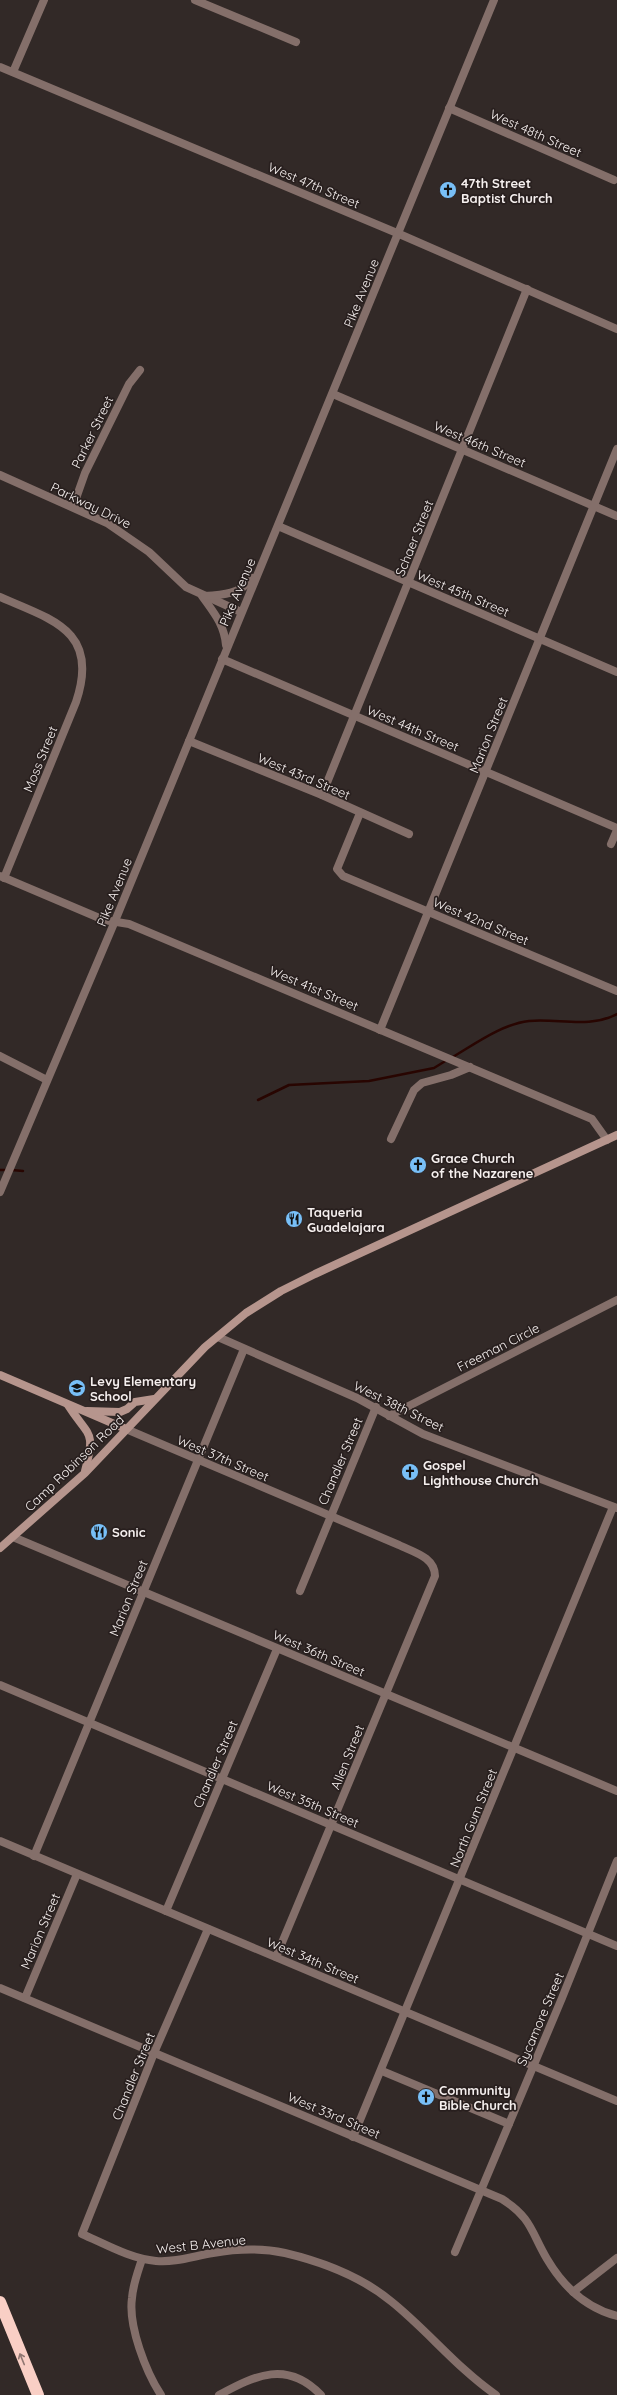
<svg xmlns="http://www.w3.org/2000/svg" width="617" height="2395" font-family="Quicksand,sans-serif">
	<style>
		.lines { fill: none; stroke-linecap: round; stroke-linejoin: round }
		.stream { stroke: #280501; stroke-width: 2.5 }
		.minor { stroke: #846f6a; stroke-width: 8 }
		.tertiary { stroke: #846f6a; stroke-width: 8 }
		.secondary { stroke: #b6958d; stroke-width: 8 }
		.motorway { stroke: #f9cfc5; stroke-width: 12 }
		.oneway { stroke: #907772 }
		.labels { text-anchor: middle; stroke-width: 3.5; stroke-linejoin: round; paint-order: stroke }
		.street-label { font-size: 13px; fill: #f6f0ef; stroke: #281f1e }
		.poi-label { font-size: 13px; font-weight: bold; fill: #f6f0ef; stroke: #281f1e; text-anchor: start }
	</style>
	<rect width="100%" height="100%" fill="#322927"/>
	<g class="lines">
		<g class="stream">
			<path d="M451,1058C475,1044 502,1024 529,1021C558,1018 589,1029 617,1014"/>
			<polyline points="258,1100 289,1085 369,1081 434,1068 447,1060"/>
			<polyline points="0,1170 7,1170"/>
			<polyline points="12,1170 23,1171"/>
		</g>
		<g class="minor">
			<polyline points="195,0 296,42"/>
			<polyline points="0,67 397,233"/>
			<polyline points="13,72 44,0"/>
			<polyline points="449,108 614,180"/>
			<polyline points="333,394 617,516"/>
			<polyline points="73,507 85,473 129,384 140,370"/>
			<polyline points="278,526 617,672"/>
			<path d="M0,597C53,620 100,631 76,702L4,878"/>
			<polyline points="222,659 617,828"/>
			<polyline points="189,741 322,795 409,834"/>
			<polyline points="322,795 527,289"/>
			<polyline points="360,813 337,869 343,876 617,991"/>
			<polyline points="611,844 617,830"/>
			<polyline points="0,876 104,920 129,924 592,1119 607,1140"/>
			<polyline points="380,1030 617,449"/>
			<polyline points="0,1056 47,1080"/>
			<polyline points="391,1139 414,1090 422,1083 451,1075 470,1067"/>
			<polyline points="218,1337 357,1398 423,1434 617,1508"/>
			<polyline points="389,1416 617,1300"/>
			<path d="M126,1429L399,1545C413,1552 435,1557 435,1576L276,1957"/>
			<polyline points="13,1537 617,1791"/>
			<polyline points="300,1591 376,1407"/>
			<polyline points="0,1841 617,2101"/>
			<polyline points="34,1856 244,1349"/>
			<polyline points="166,1911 277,1649"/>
			<path d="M208,1929L154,2053L82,2234C105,2244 131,2259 156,2261C175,2263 194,2256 213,2253C236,2249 262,2248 285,2253C323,2262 362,2277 392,2302C428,2331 457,2368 496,2395"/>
			<polyline points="25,1998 77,1874"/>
			<polyline points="382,2071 509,2124"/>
			<polyline points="353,2137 613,1507"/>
			<polyline points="455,2252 562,1998 617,1861"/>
			<path d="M142,2259C138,2272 133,2284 132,2298C128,2326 146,2372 161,2395"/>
			<polyline points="573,2292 617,2258"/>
			<path d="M219,2395C256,2375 287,2360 321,2395"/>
		</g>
		<g class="tertiary">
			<polyline points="397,233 617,329"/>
			<polyline points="0,475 107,523 149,552 186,587 241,612"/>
			<path d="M202,596C214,613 224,624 226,645"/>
			<path d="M204,596C223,595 240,594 253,578"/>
			<polyline points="0,1192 115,921 494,0"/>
			<polyline points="0,1685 617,1946"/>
			<path d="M0,1988L502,2199C532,2218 531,2232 547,2259C563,2286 586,2308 617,2316"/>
		</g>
		<g class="secondary">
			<polyline points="0,1375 126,1429"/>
			<path d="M68,1405C89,1438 96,1429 85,1471"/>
			<polyline points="87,1411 120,1412 127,1409 135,1402 154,1399"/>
			<polyline points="0,1548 85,1473 205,1347 246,1313 281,1291 315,1274 617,1135"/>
		</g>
		<polyline class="motorway" points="0,2302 38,2395"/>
	</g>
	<defs><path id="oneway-shaft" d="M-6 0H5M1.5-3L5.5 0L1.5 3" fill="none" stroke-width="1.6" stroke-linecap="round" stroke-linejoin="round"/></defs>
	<use class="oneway" href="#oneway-shaft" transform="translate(22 2359) rotate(-112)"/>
	<defs>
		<g id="church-disc" transform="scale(0.9)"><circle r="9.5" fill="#78bff7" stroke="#281f1e"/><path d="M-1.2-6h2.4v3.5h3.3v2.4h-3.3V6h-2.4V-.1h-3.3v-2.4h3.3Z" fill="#111"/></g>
		<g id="restaurant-disc" transform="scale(0.9)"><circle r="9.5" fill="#78bff7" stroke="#281f1e"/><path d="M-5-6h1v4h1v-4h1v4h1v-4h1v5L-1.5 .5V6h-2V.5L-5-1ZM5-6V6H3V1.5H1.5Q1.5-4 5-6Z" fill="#111"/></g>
		<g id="school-disc" transform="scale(0.9)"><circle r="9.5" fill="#78bff7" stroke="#281f1e"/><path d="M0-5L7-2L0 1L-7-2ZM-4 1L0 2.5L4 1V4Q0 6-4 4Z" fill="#111"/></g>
	</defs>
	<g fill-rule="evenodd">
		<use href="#church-disc" x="448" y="190"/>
		<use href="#church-disc" x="418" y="1165"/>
		<use href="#restaurant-disc" x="294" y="1219"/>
		<use href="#school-disc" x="77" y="1388"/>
		<use href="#church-disc" x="410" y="1472"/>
		<use href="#restaurant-disc" x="99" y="1532"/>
		<use href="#church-disc" x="426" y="2097"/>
	</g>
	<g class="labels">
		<g class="street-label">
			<text transform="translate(536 133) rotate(24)" y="5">West 48th Street</text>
			<text transform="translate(314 185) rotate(23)" y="5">West 47th Street</text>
			<text transform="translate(361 293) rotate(-68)" y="5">Pike Avenue</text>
			<text transform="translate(92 432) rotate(-64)" y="5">Parker Street</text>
			<text transform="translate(480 444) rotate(23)" y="5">West 46th Street</text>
			<text transform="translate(91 505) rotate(26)" y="5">Parkway Drive</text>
			<text transform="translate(414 538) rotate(-68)" y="5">Schaer Street</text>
			<text transform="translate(237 592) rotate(-67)" y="5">Pike Avenue</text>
			<text transform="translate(463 593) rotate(23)" y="5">West 45th Street</text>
			<text transform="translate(413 728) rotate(23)" y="5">West 44th Street</text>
			<text transform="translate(488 735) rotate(-68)" y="5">Marion Street</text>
			<text transform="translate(40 759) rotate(-68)" y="5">Moss Street</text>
			<text transform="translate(304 776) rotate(23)" y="5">West 43rd Street</text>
			<text transform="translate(114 892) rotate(-68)" y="5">Pike Avenue</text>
			<text transform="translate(481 921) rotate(23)" y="5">West 42nd Street</text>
			<text transform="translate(314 988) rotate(23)" y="5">West 41st Street</text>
			<text transform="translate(498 1347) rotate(-27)" y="5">Freeman Circle</text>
			<text transform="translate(399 1406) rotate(26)" y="5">West 38th Street</text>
			<text transform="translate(223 1458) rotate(23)" y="5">West 37th Street</text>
			<text transform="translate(340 1461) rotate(-67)" y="5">Chandler Street</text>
			<text transform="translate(74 1463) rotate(-44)" y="5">Camp Robinson Road</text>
			<text transform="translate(128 1598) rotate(-68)" y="5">Marion Street</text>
			<text transform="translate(319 1653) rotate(23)" y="5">West 36th Street</text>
			<text transform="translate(347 1757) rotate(-68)" y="5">Allen Street</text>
			<text transform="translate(215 1764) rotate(-67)" y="5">Chandler Street</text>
			<text transform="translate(313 1804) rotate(23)" y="5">West 35th Street</text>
			<text transform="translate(473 1818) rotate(-68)" y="5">North Gum Street</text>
			<text transform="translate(40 1931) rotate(-67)" y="5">Marion Street</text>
			<text transform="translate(313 1960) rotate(23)" y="5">West 34th Street</text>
			<text transform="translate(540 2019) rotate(-67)" y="5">Sycamore Street</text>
			<text transform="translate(133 2076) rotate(-68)" y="5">Chandler Street</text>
			<text transform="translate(334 2115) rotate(23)" y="5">West 33rd Street</text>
			<text transform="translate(201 2244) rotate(-6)" y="5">West B Avenue</text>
		</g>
		<g class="poi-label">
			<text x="461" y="188">47th Street<tspan x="461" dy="15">Baptist Church</tspan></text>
			<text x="431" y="1163">Grace Church<tspan x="431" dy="15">of the Nazarene</tspan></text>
			<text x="307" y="1217">Taqueria<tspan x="307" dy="15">Guadelajara</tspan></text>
			<text x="90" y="1386">Levy Elementary<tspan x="90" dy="15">School</tspan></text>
			<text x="423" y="1470">Gospel<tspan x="423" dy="15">Lighthouse Church</tspan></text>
			<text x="112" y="1537">Sonic</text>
			<text x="439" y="2095">Community<tspan x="439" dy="15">Bible Church</tspan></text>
		</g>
	</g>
</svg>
